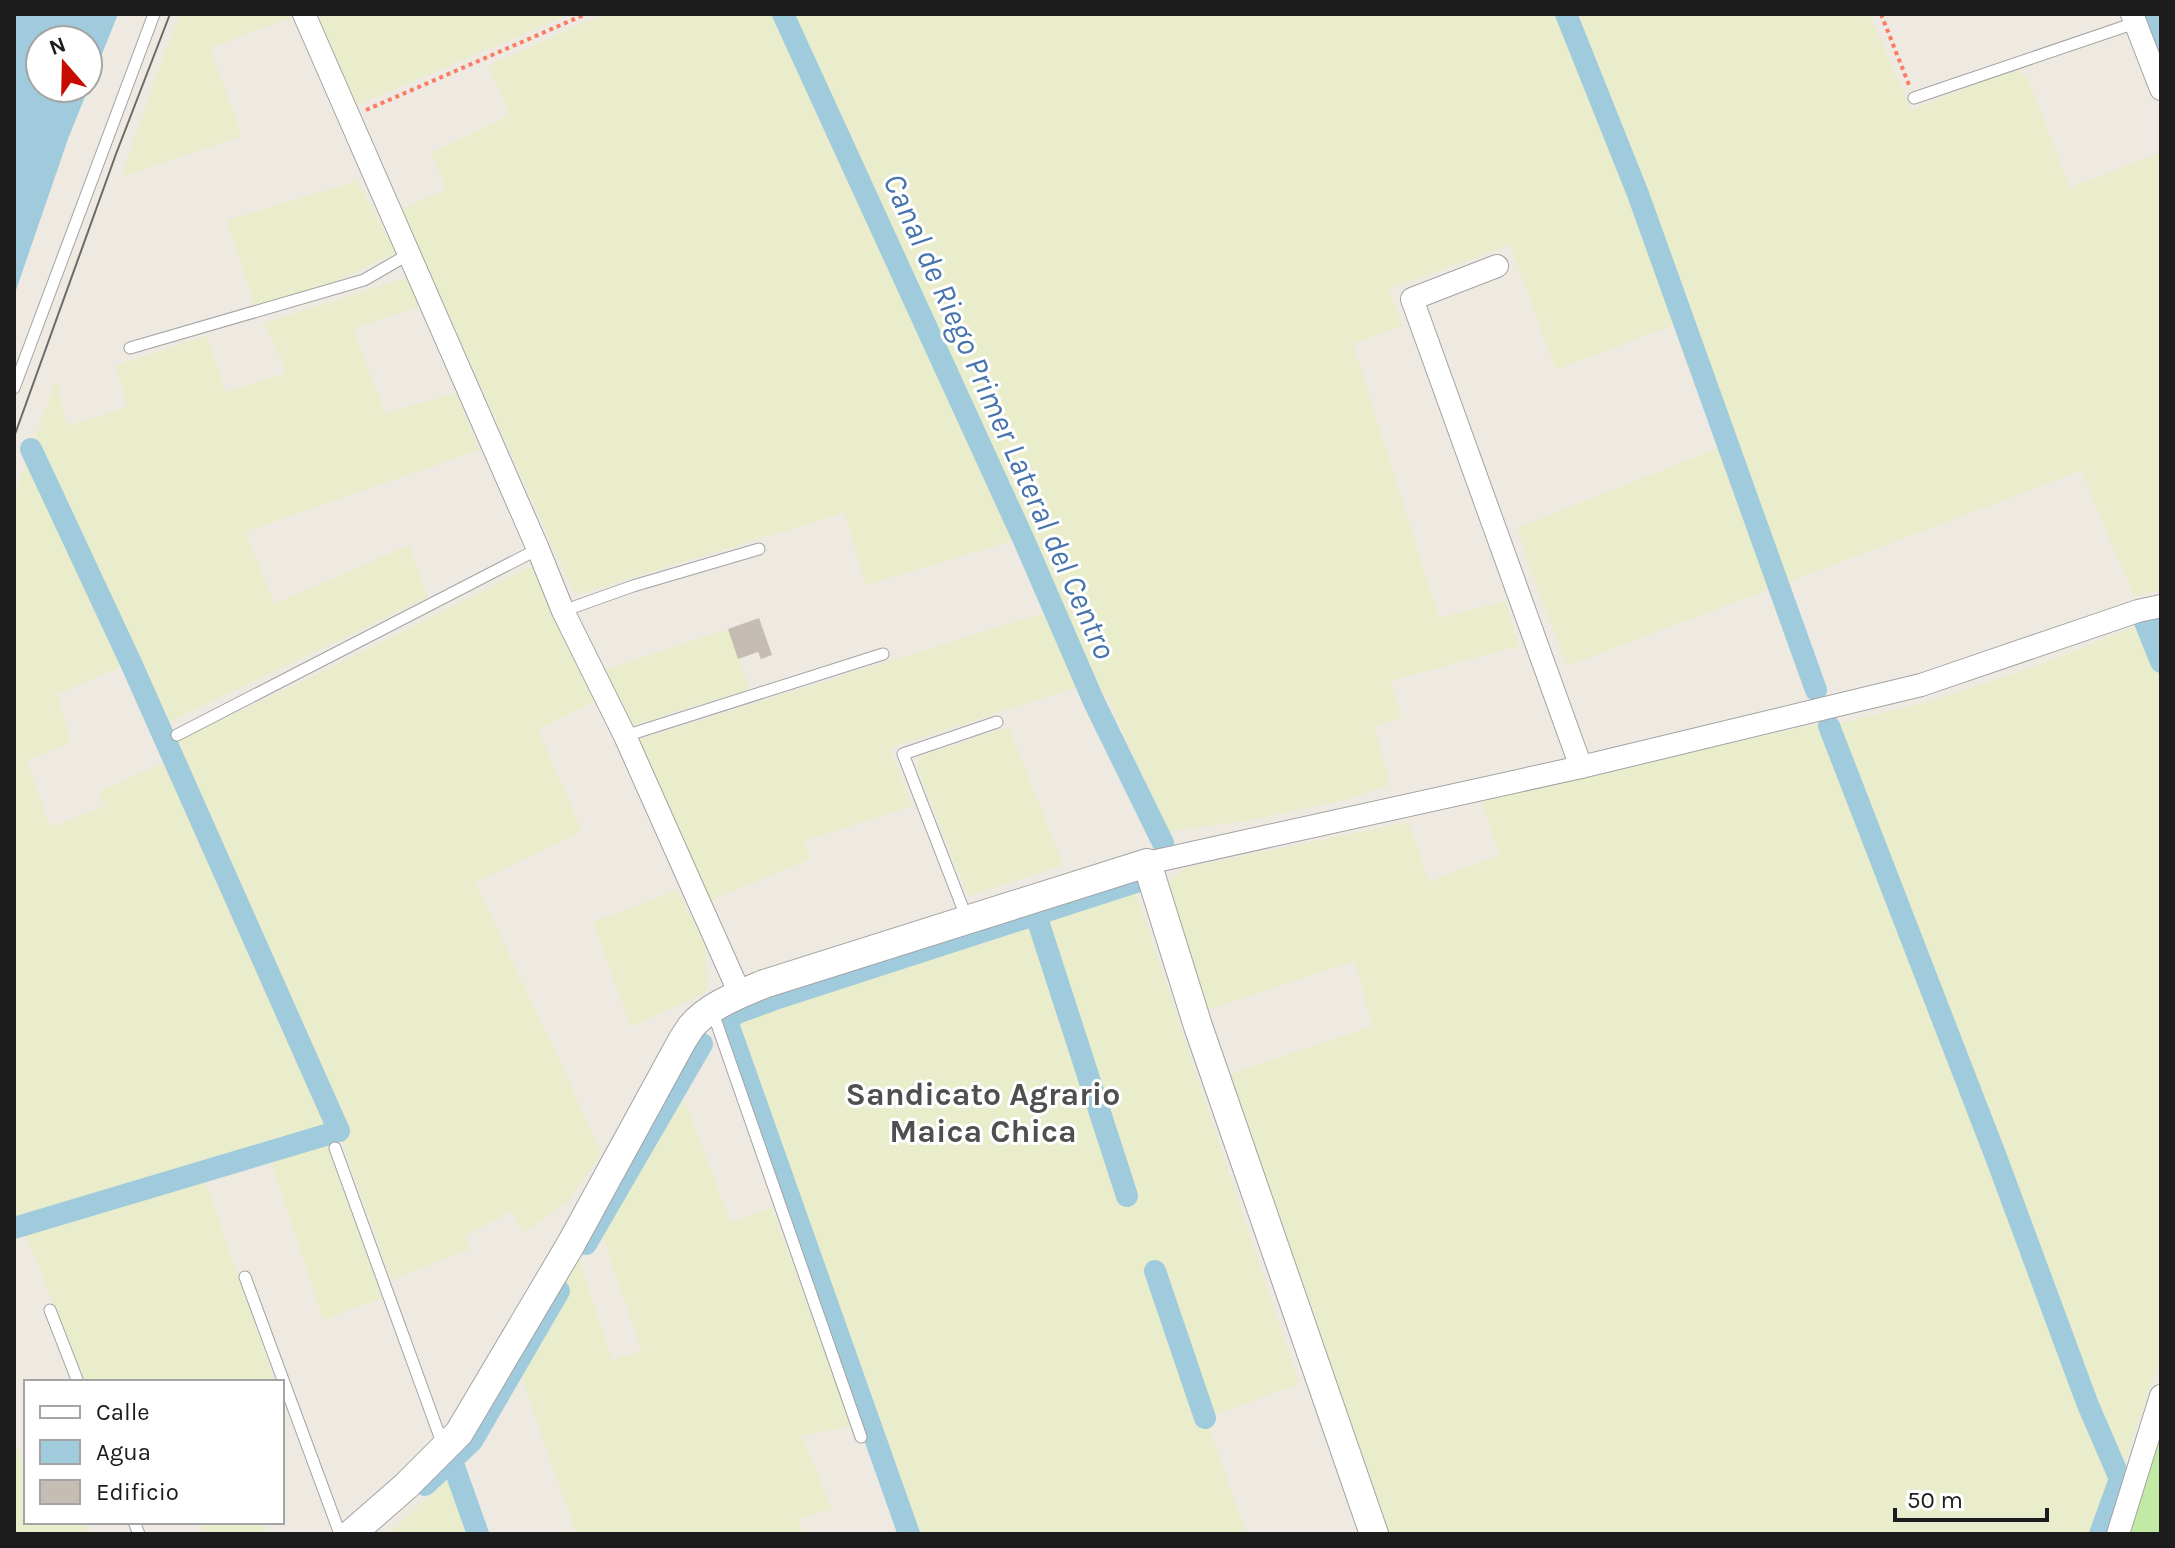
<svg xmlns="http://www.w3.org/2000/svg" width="2175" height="1548" font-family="Karla,sans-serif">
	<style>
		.farmland { fill: #e9edcb }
		.grass { fill: #c3eaa5 }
		.water { fill: #a0cbdd; fill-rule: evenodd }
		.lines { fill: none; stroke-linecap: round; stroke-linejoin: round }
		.canal { stroke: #a0cbdd; stroke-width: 22 }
		.building { fill: #c5bcb4 }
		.service-casing { stroke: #a3a3a3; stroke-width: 13 }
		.minor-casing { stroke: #a3a3a3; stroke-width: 24 }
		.tertiary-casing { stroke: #a3a3a3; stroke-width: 30 }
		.path { stroke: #fc7b63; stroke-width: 4; stroke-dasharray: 4 4; stroke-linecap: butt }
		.service { stroke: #fff; stroke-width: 11 }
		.minor { stroke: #fff; stroke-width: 22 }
		.tertiary { stroke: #fff; stroke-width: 28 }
		.tram { stroke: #6a6a6a; stroke-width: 2 }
		.labels { text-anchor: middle; stroke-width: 6; stroke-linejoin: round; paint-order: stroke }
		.water-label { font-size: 32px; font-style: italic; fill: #4774ac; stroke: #fff }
		.neighbourhood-label { font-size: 32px; font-weight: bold; fill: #4f4f4f; stroke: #fff }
	</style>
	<rect width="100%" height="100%" fill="#eeeae1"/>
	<g class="farmland">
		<polygon points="180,14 291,14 293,17 210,48 242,136 121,177 160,66"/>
		<polygon points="317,14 570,14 355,106"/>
		<polygon points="603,14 1869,14 1911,110 2017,68 2028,79 2070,188 2161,152 2161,590 2134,596 2081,471 1567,666 1536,584 1517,528 1728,444 1684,321 1556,370 1510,245 1389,289 1402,326 1353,344 1439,618 1505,601 1519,646 1390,681 1402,718 1374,726 1390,785 1344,800 1246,821 1168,832 1107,697 1094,702 1022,538 866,585 844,513 575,595 401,209 446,189 431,153 510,115 488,66"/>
		<polygon points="357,181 396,252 315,292 255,307 227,220"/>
		<polygon points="409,277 420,306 353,329 385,413 456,393 479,450 245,532 275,604 409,545 428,597 159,727 131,663 57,694 71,742 27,761 46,816 52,827 104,806 100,791 172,759 167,746 309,678 536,564 595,701 538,730 582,831 475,883 560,1061 601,1154 568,1201 524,1233 512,1211 465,1236 470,1249 391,1280 339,1132 324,1136 382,1298 323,1320 268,1153 202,1172 275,1382 147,1382 145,1379 139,1382 85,1382 22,1226 14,1228 14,497 56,379 67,426 127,407 116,365 206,336 226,392 286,373 264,323"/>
		<polygon points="1043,613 1077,687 890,748 912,806 804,841 811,859 709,901 638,740"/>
		<polygon points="2161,619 2161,1356 2100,1534 1388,1534 1229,1074 1372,1026 1355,961 1205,1011 1165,883 1185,868 1408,822 1429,881 1499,855 1482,800 1642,762 1818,724 1870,860 1879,856 1829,726 1927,702 2040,665 2145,622"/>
		<polygon points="728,629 750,689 630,726 605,670"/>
		<polygon points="1009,727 1063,865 968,896 917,767 920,756"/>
		<polygon points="1133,883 1299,1384 1206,1418 1246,1534 909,1534 727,1021 737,1013 781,997"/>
		<polygon points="678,890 706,949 707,992 631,1027 593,922"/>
		<polygon points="679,1085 731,1223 772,1207 851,1426 802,1436 832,1509 799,1519 804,1534 576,1534 517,1364 579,1257 612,1360 642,1351 598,1223"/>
		<polygon points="14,1439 26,1469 26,1522 85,1522 89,1534 14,1534"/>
		<polygon points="456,1472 478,1534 387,1534"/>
		<polygon points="201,1522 263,1522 267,1534 206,1534"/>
	</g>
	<polygon class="grass" points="2161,1429 2161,1534 2127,1534"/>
	<path class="water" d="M14,14H118L68,139L14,296ZM40,40H88V88H40Z"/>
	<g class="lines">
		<g class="canal">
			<polyline points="783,14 1023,538 1094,702 1163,843"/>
			<polyline points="1566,14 1638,194 1816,690"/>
			<polyline points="2151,14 2161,40"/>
			<polyline points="2161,619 2145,622 2161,662"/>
			<polyline points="1829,726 1996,1157 2088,1405 2120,1479 2100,1534"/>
			<polyline points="1036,915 1127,1196"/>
			<polyline points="14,1228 339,1131 131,663 31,449"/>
			<polyline points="586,1244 702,1044"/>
			<polyline points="1155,1271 1205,1418"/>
			<polyline points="452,1461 478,1534"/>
			<polyline points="425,1485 472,1441 559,1291"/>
			<polyline points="909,1534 727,1021 737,1013 781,997 1139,881"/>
		</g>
	</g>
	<polygon class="building" points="759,618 772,655 761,659 758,652 738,659 728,629"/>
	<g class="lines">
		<g class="service-casing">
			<g id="service">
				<polyline points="1914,98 2135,23"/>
				<polyline points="130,348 364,280 409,254"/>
				<polyline points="14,388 154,14"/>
				<polyline points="563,611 633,586 759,549"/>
				<polyline points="177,735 538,549"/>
				<polyline points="625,736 883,654"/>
				<polyline points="967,919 903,754 997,722"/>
				<polyline points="712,1010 861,1437"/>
				<polyline points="335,1148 444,1448"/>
				<polyline points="245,1277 340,1534"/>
				<polyline points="50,1310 78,1382"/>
				<polyline points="134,1522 139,1534"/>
			</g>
		</g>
		<g class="minor-casing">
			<g id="minor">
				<polyline points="304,14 538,549 563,611 625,736 740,994"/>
				<polyline points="2132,14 2161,89"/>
				<polyline points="1497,266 1412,299 1581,767"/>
				<polyline points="1147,863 1581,767 1921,685 2138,611 2161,606"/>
				<polyline points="2118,1534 2161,1396"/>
			</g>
		</g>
		<g class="tertiary-casing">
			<path id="tertiary" d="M351,1534L406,1486L459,1433L571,1244L677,1050C681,1042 686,1034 691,1027C708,1006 740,994 764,984L1147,863L1198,1026L1374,1534"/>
		</g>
		<g class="path">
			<polyline points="1881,14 1909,85"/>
			<polyline points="366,110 586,14"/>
		</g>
		<use href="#service" class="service"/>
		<use href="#minor" class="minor"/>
		<use href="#tertiary" class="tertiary"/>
		<polyline class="tram" points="14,437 116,154 170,14"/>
	</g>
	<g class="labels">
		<g class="water-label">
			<text transform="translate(1000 416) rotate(66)" y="11">Canal de Riego Primer Lateral del Centro</text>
		</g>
		<g class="neighbourhood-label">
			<text x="983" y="1105">Sandicato Agrario<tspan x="983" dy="37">Maica Chica</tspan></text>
		</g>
	</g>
	<rect width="2175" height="1548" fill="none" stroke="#1c1c1c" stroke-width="32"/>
	<rect x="24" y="1380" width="260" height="144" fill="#ffffff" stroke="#a4a4a4" stroke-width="2"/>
	<rect x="40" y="1406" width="40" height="12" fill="#ffffff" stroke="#a4a4a4" stroke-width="2"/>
	<text x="96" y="1420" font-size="24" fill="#1c1c1c">Calle</text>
	<rect x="40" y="1440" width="40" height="24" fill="#a0cbdd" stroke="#a4a4a4" stroke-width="2"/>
	<text x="96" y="1460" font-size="24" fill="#1c1c1c">Agua</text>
	<rect x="40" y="1480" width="40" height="24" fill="#c5bcb4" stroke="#a4a4a4" stroke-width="2"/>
	<text x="96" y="1500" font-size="24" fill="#1c1c1c">Edificio</text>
	<g transform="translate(64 64) rotate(340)"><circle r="38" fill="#ffffff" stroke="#a4a4a4" stroke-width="2"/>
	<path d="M0-6L14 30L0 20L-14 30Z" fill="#c70b00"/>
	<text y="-12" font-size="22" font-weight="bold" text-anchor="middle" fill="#1c1c1c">N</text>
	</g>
	<path d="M1895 1508v12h152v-12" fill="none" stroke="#1c1c1c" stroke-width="4"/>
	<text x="1907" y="1508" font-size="24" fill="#1c1c1c" stroke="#ffffff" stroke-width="6" paint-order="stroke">50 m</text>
</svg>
